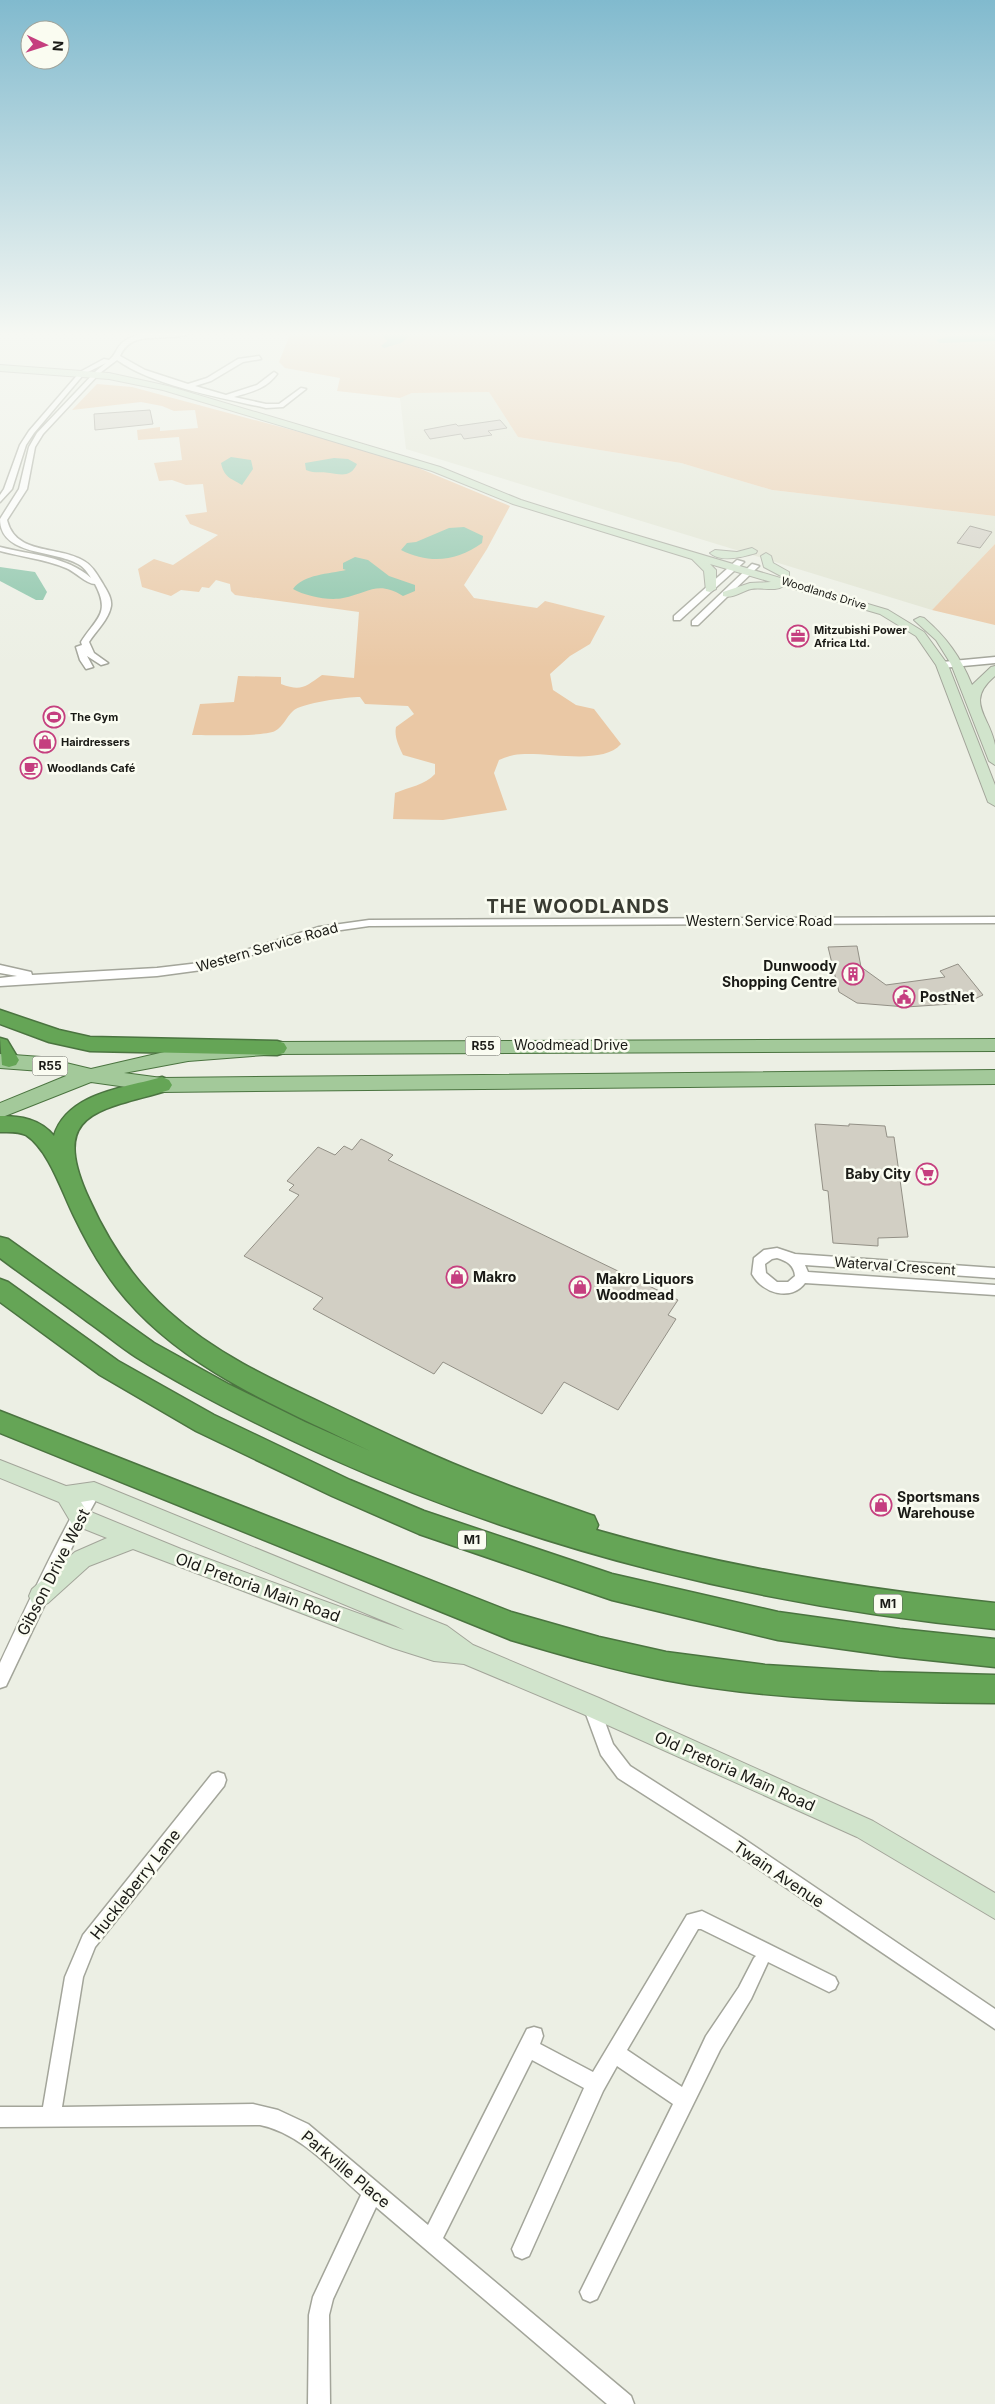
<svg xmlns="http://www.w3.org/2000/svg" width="995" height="2404" font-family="Inter,sans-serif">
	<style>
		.built { fill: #e1e4d2 }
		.green { fill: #eac8a5 }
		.water { fill: #86c2a6 }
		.building { fill: #d2cfc4; stroke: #939086 }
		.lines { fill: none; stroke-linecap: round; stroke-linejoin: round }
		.street-casing { stroke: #a3a59a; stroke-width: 3 }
		.secondary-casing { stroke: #a3a59a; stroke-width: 2 }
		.primary-casing { stroke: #4b7440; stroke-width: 2 }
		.highway-casing { stroke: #4b7440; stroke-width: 3 }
		.street { fill: #fff; fill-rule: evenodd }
		.secondary { fill: #d1e4cc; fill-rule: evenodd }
		.primary { fill: #a3c99a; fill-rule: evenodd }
		.highway { fill: #65a556; fill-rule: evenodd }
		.labels { text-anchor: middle; stroke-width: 5; stroke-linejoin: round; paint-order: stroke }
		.far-street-label { font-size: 11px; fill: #1a1a16; stroke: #fafcf1 }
		.far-poi-label { font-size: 11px; font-weight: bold; fill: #1a1a16; stroke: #fafcf1; text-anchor: start }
		.shield { fill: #fafcf1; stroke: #5d5e58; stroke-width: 1 }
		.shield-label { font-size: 12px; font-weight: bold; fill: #1a1a16 }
		.street-label { font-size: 14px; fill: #1a1a16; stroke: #fafcf1 }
		.poi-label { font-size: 14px; font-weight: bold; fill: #1a1a16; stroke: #fafcf1; text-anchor: start }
		.near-street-label { font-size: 16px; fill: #1a1a16; stroke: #fafcf1 }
		.district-label { font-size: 19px; font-weight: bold; letter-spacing: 1px; fill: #393b32; stroke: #fafcf1 }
	</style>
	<rect width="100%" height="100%" fill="#ecefe4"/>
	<polygon class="built" points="489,392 518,437 681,463 772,490 995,516 995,544 932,610 406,449 400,398 412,393"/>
	<g class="green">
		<polygon points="291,332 995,332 995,516 772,490 681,463 518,437 489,392 412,393 400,398 337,391 340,378 285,368 279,362"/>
		<path d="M97,384L132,387L392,457L510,506L487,549L464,585L474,598L537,608L545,601L605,616L590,644L570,656L550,674L553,690L576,705L594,709L621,744C601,767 543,750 514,755C509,756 504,758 499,760L494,773L507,810L443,820L393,819L395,793C409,787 425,785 435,774V764L403,755C399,746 394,737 396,727L414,714L408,706L365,704L360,697C347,697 301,703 293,711C286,717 284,726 275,731C262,737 208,735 192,735L200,704L234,702L238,676L281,677V684C302,692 306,686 322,675L354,678L359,612L235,595L231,591L230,584L216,580L209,588L202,587L199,592L181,590L171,596L142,587L138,569L154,559L173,565L218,535L190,524L185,515L207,512L203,484L186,485L172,480L159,481L154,463L182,460L179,437L138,440L137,430L160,427V431L198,428L195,410L174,411L162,406L141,402L72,410Z"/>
		<polygon points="995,544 995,625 932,610"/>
	</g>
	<g class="water">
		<polygon points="382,332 413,332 413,333 401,343 384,348 381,346 387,341 382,335"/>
		<polygon points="995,332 995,341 940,343 936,340 947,337"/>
		<path d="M231,457L251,460L253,469L242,485C230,478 224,477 221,463Z"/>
		<path d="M334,458L348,459L357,464C351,477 342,475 330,473C321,471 316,474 306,470L305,463Z"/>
		<path d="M464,527L483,536L482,543C456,562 429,564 401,550L407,543L416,542L449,528Z"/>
		<path d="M355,557L368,560L389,576L415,585V591L403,596C377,580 369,593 343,598C329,601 305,596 293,589C304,574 329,574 346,570L343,569V563Z"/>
		<polygon points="0,567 35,572 47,592 43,600 36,600 0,581"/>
	</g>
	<g class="building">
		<polygon points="150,410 153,424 95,430 94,414"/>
		<polygon points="500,420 507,428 488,431 492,435 464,439 461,434 430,439 424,430 456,424 458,426"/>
		<polygon points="970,526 992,532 980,548 957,543"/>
		<polygon points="857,946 861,967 886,985 945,977 940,971 958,964 983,995 966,1003 906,1007 857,1003 839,992 828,947"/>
		<polygon points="815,1124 849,1126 849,1124 885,1126 887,1137 894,1137 908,1237 878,1238 878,1246 833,1243 828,1191 823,1190"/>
		<polygon points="361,1139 393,1155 388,1160 678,1300 668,1315 676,1319 618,1410 564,1382 542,1414 443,1362 434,1374 313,1309 323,1298 244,1256 299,1195 289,1190 294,1185 287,1181 318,1147 335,1155 344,1146 352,1150"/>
	</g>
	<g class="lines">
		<g class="street-casing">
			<g id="street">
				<path d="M192,332C170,345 133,326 120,356L145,370L188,384L207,378L238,359L259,356L261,359L243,362L211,381L195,386L226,395L257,385L274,372L277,374C266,389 251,392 234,397L266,404H279L301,388L306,389L283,407L266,408C223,398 153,386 117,360L100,373L43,434L35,447L27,489L7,520C16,556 58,545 84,561C93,566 98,576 103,584C107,591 112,598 111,606C109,619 96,631 89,642L94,653L108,663L101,665L87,656L93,667L86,669L80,660L76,647L82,645L81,642C96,618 111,614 95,584C86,584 76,572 66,568C45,559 22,557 0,551V547C31,555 67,556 91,578C88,573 84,567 78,564C55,550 0,556 0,519L19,489L29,447L37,433L96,371L106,363L84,374L34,433L26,445L12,489L0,502V495L4,489L20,445L29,431L80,372L104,359L109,360C115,356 116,349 121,344C137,329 172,331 192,332Z"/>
				<polygon points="737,560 744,562 680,620 674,620 674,616"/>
				<polygon points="752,564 759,566 698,625 692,625 692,621"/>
				<polygon points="995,657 995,663 942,668 938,665 942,662"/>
				<polygon points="995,917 995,923 369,926 320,933 209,969 157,976 0,986 0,978 17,976 0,973 0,965 31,972 32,975 157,968 208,962 319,927 369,920"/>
				<path d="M777,1248L795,1254L995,1268V1278L805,1265L808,1272L995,1285V1295L805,1283C791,1302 762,1293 752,1274L754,1258L764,1250ZM777,1258C787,1261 794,1265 795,1276L788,1282H777L766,1273L765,1264L772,1259Z"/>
				<path d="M94,1484L99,1486L101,1491L84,1522L6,1686L0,1688V1663C12,1638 79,1490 94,1484Z"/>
				<polygon points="591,1698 597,1700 613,1744 630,1766 741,1837 995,2009 995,2029 729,1849 618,1778 601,1755 583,1706 585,1700"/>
				<path d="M218,1772L224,1774L226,1780L224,1786L95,1947L83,1977L62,2107L253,2104L278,2110L308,2124L428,2225L527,2029L534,2027L541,2029L543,2036L540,2044L593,2072L687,1915L702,1911L708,1914L835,1977L838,1983L835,1989L829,1992L768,1962L751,1999L720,2050L597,2299L590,2302L583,2299L580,2292L673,2104L617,2066L603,2091L529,2256L522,2259L515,2256L512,2249L584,2088L532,2060L443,2238L631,2396L634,2404H607L376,2207L333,2299L329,2315L330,2404H308L309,2315L313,2297L361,2195C331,2169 300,2133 260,2125L0,2127V2107H43L65,1977L83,1935L212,1774ZM698,1929H701L756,1956L754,1958L739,1987L706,2036L682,2087L627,2050Z"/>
			</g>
		</g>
		<g class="secondary-casing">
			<g id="secondary">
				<path d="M0,365L109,373L168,386L440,467L521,500L575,517L888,610L924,632L948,665L995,785V806L988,802L936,665L916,636L880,614L784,586C775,592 762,587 751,589C742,591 733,599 723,596V592L750,583L771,582L710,564L716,570V589L710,592L706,591L704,571L692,559L513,504L432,471L163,390L109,379L0,371Z"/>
				<path d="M752,548L757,551L756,553C743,557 721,563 710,553L715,550L737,552Z"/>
				<polygon points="766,553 771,556 773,563 789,572 789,576 781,576 764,567 761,556"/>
				<path d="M920,617L924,618C947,638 960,656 972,685L991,667L995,666V676C964,702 990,716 995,745C995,751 995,759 995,765L989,761L951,664L936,640L914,620Z"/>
				<path d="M0,1460L66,1486L94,1482L412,1612L447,1626L473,1645L599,1698L873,1821L995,1893V1919L857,1837L583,1714L464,1664L434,1661L393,1648L133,1549L89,1566L48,1603L40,1606L32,1603L29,1596L32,1589L75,1552L107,1538L72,1524L59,1502L0,1478ZM93,1500L396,1626L404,1630L181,1549L86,1510L81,1502Z"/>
			</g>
		</g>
		<g class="primary-casing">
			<polygon id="primary" points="995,1039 995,1051 277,1054 188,1061 124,1073 162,1078 995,1070 995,1084 162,1092 91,1082 0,1118 0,1103 66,1076 41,1071 0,1068 0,1054 41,1057 91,1069 173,1050 277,1042"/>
		</g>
		<g class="highway-casing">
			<g id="highway">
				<polygon points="0,1010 59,1030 90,1037 277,1041 284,1043 287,1048 284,1053 277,1055 90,1051 49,1042 0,1024"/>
				<polygon points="0,1038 7,1040 19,1060 16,1065 9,1067 2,1065"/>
				<path d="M162,1077L169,1080L172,1085L169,1090C100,1111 48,1110 89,1199C108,1241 133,1280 168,1311C213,1352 270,1379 324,1404C380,1431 436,1458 494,1480C527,1493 561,1504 594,1516L598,1525L596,1530C727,1568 860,1589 995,1603V1629C762,1606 542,1553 328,1457C262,1427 197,1395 136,1357C119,1346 104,1333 88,1322C59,1300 29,1280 0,1258V1237L8,1239L154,1343L228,1384L305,1422L370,1451C281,1408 179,1368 117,1288C100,1266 86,1241 74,1216C62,1192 49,1150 26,1135C18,1131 9,1132 0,1132V1116C21,1116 40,1119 54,1136C67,1093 124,1088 162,1077Z"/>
				<polygon points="0,1279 8,1282 118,1361 214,1415 350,1480 424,1511 612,1574 778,1612 900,1629 995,1639 995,1667 900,1657 778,1640 612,1600 419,1534 332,1496 196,1431 100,1375 0,1302"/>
				<path d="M0,1411L511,1612L599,1637L666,1652L765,1665L879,1672L995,1675V1703C885,1702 774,1701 665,1680C613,1670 562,1655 511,1640L0,1433Z"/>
			</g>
		</g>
		<use href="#street" class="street"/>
		<use href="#secondary" class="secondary"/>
		<use href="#primary" class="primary"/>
		<use href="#highway" class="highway"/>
	</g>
	<linearGradient id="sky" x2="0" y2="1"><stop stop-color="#81bace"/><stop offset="0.5" stop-color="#f6f8f3"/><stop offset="1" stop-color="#f6f8f3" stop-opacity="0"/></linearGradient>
	<rect width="995" height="668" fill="url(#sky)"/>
	<defs>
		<g id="office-ring" transform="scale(1.125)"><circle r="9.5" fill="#fafcf1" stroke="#c53f7f" stroke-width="1.5"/><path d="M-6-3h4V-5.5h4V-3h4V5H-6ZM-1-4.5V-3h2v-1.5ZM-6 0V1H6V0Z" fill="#c53f7f"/></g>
		<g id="stadium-ring" transform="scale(1.125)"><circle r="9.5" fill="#fafcf1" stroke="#c53f7f" stroke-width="1.5"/><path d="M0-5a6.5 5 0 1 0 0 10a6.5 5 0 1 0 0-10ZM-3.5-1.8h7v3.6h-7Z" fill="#c53f7f"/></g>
		<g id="shop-ring" transform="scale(1.125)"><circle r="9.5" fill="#fafcf1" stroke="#c53f7f" stroke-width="1.5"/><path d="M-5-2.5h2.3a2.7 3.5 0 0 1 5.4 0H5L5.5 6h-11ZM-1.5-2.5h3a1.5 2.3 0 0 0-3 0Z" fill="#c53f7f"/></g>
		<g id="cafe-ring" transform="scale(1.125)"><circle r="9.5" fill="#fafcf1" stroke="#c53f7f" stroke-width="1.5"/><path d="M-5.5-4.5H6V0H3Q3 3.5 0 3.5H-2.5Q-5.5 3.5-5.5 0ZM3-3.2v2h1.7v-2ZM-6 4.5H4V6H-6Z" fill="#c53f7f"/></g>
		<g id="building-ring" transform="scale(1.125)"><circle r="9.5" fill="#fafcf1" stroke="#c53f7f" stroke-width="1.5"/><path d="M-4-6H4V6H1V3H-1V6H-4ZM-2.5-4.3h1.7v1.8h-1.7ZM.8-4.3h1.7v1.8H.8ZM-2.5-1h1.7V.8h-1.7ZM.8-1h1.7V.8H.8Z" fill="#c53f7f"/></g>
		<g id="civic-ring" transform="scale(1.125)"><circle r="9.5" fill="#fafcf1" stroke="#c53f7f" stroke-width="1.5"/><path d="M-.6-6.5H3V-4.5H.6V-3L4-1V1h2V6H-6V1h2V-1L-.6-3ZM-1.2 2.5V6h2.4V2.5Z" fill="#c53f7f"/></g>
		<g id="supermarket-ring" transform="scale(1.125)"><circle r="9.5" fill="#fafcf1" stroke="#c53f7f" stroke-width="1.5"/><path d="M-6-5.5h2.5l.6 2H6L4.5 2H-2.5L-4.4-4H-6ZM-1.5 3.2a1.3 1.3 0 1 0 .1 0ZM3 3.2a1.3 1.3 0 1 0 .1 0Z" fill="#c53f7f"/></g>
	</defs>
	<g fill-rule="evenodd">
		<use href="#office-ring" x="798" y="636"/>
		<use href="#stadium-ring" x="54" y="717"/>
		<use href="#shop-ring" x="45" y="742"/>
		<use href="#cafe-ring" x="31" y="768"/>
		<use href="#building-ring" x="853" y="974"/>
		<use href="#civic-ring" x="904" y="997"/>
		<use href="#supermarket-ring" x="927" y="1174"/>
		<use href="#shop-ring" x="457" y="1277"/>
		<use href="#shop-ring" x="580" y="1287"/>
		<use href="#shop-ring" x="881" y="1505"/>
	</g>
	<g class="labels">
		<g class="far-street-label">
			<text transform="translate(824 593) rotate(17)" y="4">Woodlands Drive</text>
		</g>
		<g class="far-poi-label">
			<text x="814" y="634">Mitzubishi Power<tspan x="814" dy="13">Africa Ltd.</tspan></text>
			<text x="70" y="721">The Gym</text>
			<text x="61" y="746">Hairdressers</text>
			<text x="47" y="772">Woodlands Café</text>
		</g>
		<g class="shield">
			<rect x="465.5" y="1036.5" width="35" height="19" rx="4"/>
			<rect x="32.5" y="1056.5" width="35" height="19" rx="4"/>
			<rect x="458" y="1530.5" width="28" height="19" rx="4"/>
			<rect x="874" y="1594.5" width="28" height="19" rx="4"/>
		</g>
		<g class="shield-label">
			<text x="483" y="1050">R55</text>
			<text x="50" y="1070">R55</text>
			<text x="472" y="1544">M1</text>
			<text x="888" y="1608">M1</text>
		</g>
		<g class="street-label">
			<text x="759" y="926">Western Service Road</text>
			<text transform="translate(267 947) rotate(-16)" y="5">Western Service Road</text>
			<text x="571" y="1050">Woodmead Drive</text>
			<text transform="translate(895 1266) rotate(4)" y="5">Waterval Crescent</text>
		</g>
		<g class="poi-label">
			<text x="837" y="971" text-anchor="end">Dunwoody<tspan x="837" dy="16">Shopping Centre</tspan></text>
			<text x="920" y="1002">PostNet</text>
			<text x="911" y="1179" text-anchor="end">Baby City</text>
			<text x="473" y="1282">Makro</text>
			<text x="596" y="1284">Makro Liquors<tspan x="596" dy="16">Woodmead</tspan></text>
			<text x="897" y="1502">Sportsmans<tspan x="897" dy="16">Warehouse</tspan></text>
		</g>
		<g class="near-street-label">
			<text transform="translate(53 1572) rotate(-63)" y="6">Gibson Drive West</text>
			<text transform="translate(258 1587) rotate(20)" y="6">Old Pretoria Main Road</text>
			<text transform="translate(735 1771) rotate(24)" y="6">Old Pretoria Main Road</text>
			<text transform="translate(779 1874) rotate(34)" y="6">Twain Avenue</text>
			<text transform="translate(135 1884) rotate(-52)" y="6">Huckleberry Lane</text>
			<text transform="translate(346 2169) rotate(40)" y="6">Parkville Place</text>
		</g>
		<g class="district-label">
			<text x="578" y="913">THE WOODLANDS</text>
		</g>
	</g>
	<g transform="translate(45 45) rotate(94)"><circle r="24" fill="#fafcf1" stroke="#a0a299"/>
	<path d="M0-4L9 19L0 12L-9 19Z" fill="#c53f7f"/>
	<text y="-8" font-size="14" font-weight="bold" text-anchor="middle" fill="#1a1a16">N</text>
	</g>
</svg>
